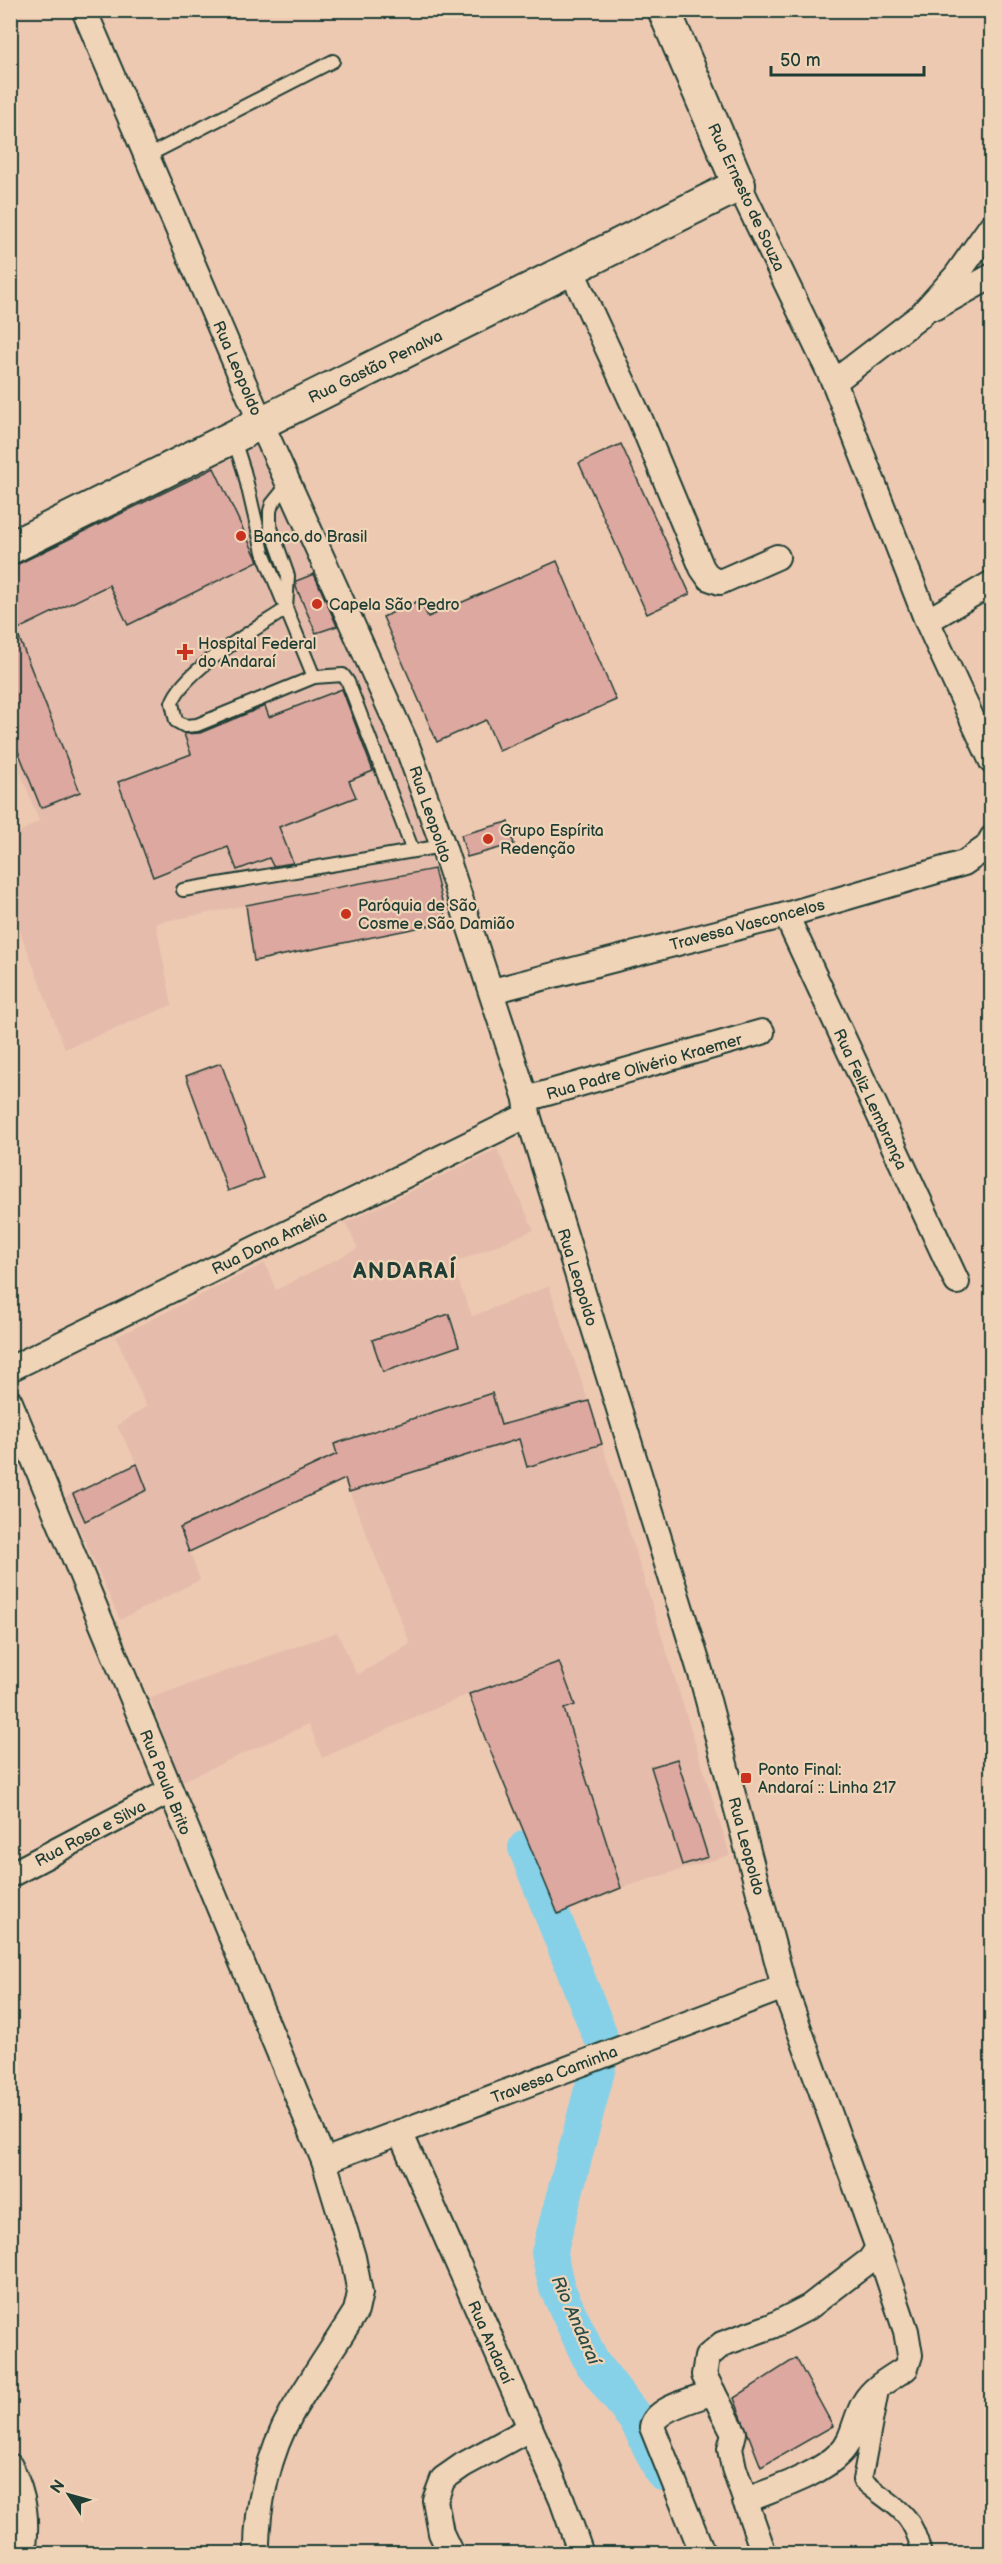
<svg xmlns="http://www.w3.org/2000/svg" width="1002" height="2564" font-family="'Balsamiq Sans',sans-serif">
	<style>
		.built { fill: #e5bcab }
		.lines { fill: none; stroke-linecap: round; stroke-linejoin: round }
		.river { stroke: #87d1e8; stroke-width: 36 }
		.building { fill: #dda8a0; stroke: #1f3d34; stroke-width: 1.5 }
		.service-casing { stroke: #1f3d34; stroke-width: 16 }
		.pedestrian-casing { stroke: #1f3d34; stroke-width: 22 }
		.minor-casing { stroke: #1f3d34; stroke-width: 28 }
		.tertiary-casing { stroke: #1f3d34; stroke-width: 36 }
		.service { stroke: #f0d4b7; stroke-width: 12 }
		.pedestrian { stroke: #f0d4b7; stroke-width: 18 }
		.minor { stroke: #f0d4b7; stroke-width: 24 }
		.tertiary { stroke: #f0d4b7; stroke-width: 32 }
		.poi-dot { fill: #c8321e; stroke: #f0d4b7; stroke-width: 2 }
		.labels { text-anchor: middle; stroke-width: 4.5; stroke-linejoin: round; paint-order: stroke }
		.street-label { font-size: 16px; fill: #1f3d34; stroke: #f0d4b7 }
		.poi-label { font-size: 16px; fill: #1f3d34; stroke: #f0d4b7; text-anchor: start }
		.water-label { font-size: 18px; font-style: italic; fill: #294c46; stroke: #f0d4b7 }
		.district-label { font-size: 22px; font-weight: bold; letter-spacing: 1.5px; fill: #1f3d34; stroke: #f0d4b7 }
	</style>
	<rect width="100%" height="100%" fill="#eec9b2"/>
	<filter id="ink" filterUnits="userSpaceOnUse"><feTurbulence type="fractalNoise" baseFrequency=".0167" numOctaves="2"/><feDisplacementMap in="SourceGraphic" scale="12" xChannelSelector="R" yChannelSelector="G"/><feConvolveMatrix kernelMatrix="1 2 1 2 8 2 1 2 1" color-interpolation-filters="sRGB"/></filter>
	<g filter="url(#ink)">
		<g class="built">
			<polygon points="260,432 401,747 434,869 156,923 172,1005 65,1049 11,908 11,837 39,821 11,748 11,557"/>
			<polygon points="497,1149 534,1230 452,1264 472,1316 549,1286 593,1415 730,1855 621,1888 558,1914 469,1694 322,1758 309,1724 181,1782 150,1698 337,1632 357,1675 410,1644 345,1480 190,1552 200,1580 120,1620 65,1497 137,1464 117,1426 146,1406 116,1337 265,1263 276,1290 358,1248 345,1223"/>
		</g>
		<g class="lines">
			<g class="river">
				<polyline points="526,1848 599,2033"/>
				<polyline points="598,2067 549,2253 557,2288 591,2361 638,2422 663,2473"/>
			</g>
		</g>
		<g class="building">
			<polygon points="621,444 690,594 647,614 579,463"/>
			<polygon points="214,468 258,561 128,625 109,585 16,630 80,792 41,808 10,731 10,568"/>
			<polygon points="557,561 616,700 499,751 486,720 437,742 383,617 420,600 428,617"/>
			<polygon points="314,574 337,626 316,633 296,587 296,581"/>
			<polygon points="342,689 373,771 349,781 356,797 279,827 293,863 273,866 269,858 237,870 228,847 153,877 118,782 191,754 184,734 200,733 265,706 269,717"/>
			<polygon points="508,822 514,844 467,857 461,835"/>
			<polygon points="434,869 447,922 254,961 246,905"/>
			<polygon points="221,1063 263,1178 228,1191 186,1076"/>
			<polygon points="449,1314 459,1346 383,1372 372,1340"/>
			<polygon points="492,1393 501,1425 589,1401 602,1444 527,1467 519,1439 349,1492 345,1479 189,1552 180,1528 337,1454 334,1444"/>
			<polygon points="137,1464 147,1490 85,1521 73,1494"/>
			<polygon points="559,1662 575,1705 564,1709 621,1888 558,1914 485,1738 469,1694"/>
			<polygon points="677,1759 708,1857 682,1865 651,1767"/>
			<polygon points="796,2358 833,2426 761,2467 734,2398"/>
		</g>
		<g class="lines">
			<g class="service-casing">
				<g id="service">
					<polyline points="147,156 333,61"/>
					<polyline points="233,437 244,471 263,552 314,677"/>
					<path d="M289,483L272,504L270,511V525L288,576L286,609C255,630 184,669 172,703L176,721L185,726L197,725L314,677L343,675L348,682L413,851"/>
					<polyline points="183,890 443,846"/>
				</g>
			</g>
			<g class="pedestrian-casing">
				<path id="pedestrian" d="M880,2385L862,2480C894,2508 911,2507 922,2554"/>
			</g>
			<g class="minor-casing">
				<g id="minor">
					<path d="M84,10L261,423L407,746L443,846L526,1099L528,1115L701,1674L784,1987L878,2248L906,2331L910,2355L906,2368C891,2378 873,2387 864,2403C854,2420 854,2439 840,2453C818,2476 773,2489 745,2501"/>
					<polyline points="739,185 834,382 927,621 992,762"/>
					<polyline points="571,269 641,421 702,568 709,578 720,582 777,557"/>
					<polyline points="936,307 992,276"/>
					<polyline points="834,382 920,316 956,276 992,225"/>
					<polyline points="927,621 992,583"/>
					<polyline points="786,915 957,1282"/>
					<polyline points="492,991 786,915 964,863 987,847 992,838"/>
					<polyline points="526,1099 762,1032"/>
					<polyline points="10,1369 528,1115"/>
					<path d="M10,1402L324,2161L353,2257L360,2293L356,2311C335,2345 312,2378 292,2412C269,2452 256,2508 257,2554"/>
					<polyline points="10,1875 170,1791"/>
					<polyline points="400,2132 562,2500 581,2554"/>
					<polyline points="324,2161 784,1987"/>
					<path d="M10,2466C25,2496 28,2521 23,2554"/>
					<polyline points="451,2554 441,2533 435,2500 443,2479 463,2465 529,2429"/>
					<path d="M703,2554L652,2427C655,2408 696,2399 713,2392"/>
					<polyline points="764,2554 734,2468 730,2449 734,2433 704,2375 707,2357 722,2344 772,2326 809,2307 870,2260 878,2248"/>
				</g>
			</g>
			<g class="tertiary-casing">
				<polyline id="tertiary" points="10,548 739,185 664,10"/>
			</g>
			<use href="#service" class="service"/>
			<use href="#pedestrian" class="pedestrian"/>
			<use href="#minor" class="minor"/>
			<use href="#tertiary" class="tertiary"/>
		</g>
	</g>
	<g class="poi-dot">
		<circle cx="241" cy="536" r="6"/>
		<circle cx="317" cy="604" r="6"/>
		<path d="M182 643h6v6h6v6h-6v6h-6v-6h-6v-6h6z"/>
		<circle cx="488" cy="839" r="6"/>
		<circle cx="346" cy="914" r="6"/>
		<rect x="740" y="1772" width="12" height="12" rx="3"/>
	</g>
	<g class="labels">
		<g class="street-label">
			<text transform="translate(747 197) rotate(65)" y="6">Rua Ernesto de Souza</text>
			<text transform="translate(375 366) rotate(-26)" y="6">Rua Gastão Penalva</text>
			<text transform="translate(238 368) rotate(67)" y="6">Rua Leopoldo</text>
			<text transform="translate(431 814) rotate(71)" y="6">Rua Leopoldo</text>
			<text transform="translate(747 924) rotate(-15)" y="6">Travessa Vasconcelos</text>
			<text transform="translate(644 1066) rotate(-16)" y="6">Rua Padre Olivério Kraemer</text>
			<text transform="translate(871 1099) rotate(65)" y="6">Rua Feliz Lembrança</text>
			<text transform="translate(269 1242) rotate(-26)" y="6">Rua Dona Amélia</text>
			<text transform="translate(578 1277) rotate(73)" y="6">Rua Leopoldo</text>
			<text transform="translate(166 1782) rotate(68)" y="6">Rua Paula Brito</text>
			<text transform="translate(90 1833) rotate(-28)" y="6">Rua Rosa e Silva</text>
			<text transform="translate(747 1846) rotate(75)" y="6">Rua Leopoldo</text>
			<text transform="translate(554 2074) rotate(-21)" y="6">Travessa Caminha</text>
			<text transform="translate(491 2342) rotate(66)" y="6">Rua Andaraí</text>
		</g>
		<g class="poi-label">
			<text x="253" y="542">Banco do Brasil</text>
			<text x="329" y="610">Capela São Pedro</text>
			<text x="198" y="649">Hospital Federal<tspan x="198" dy="18">do Andaraí</tspan></text>
			<text x="500" y="836">Grupo Espírita<tspan x="500" dy="18">Redenção</tspan></text>
			<text x="358" y="911">Paróquia de São<tspan x="358" dy="18">Cosme e São Damião</tspan></text>
			<text x="758" y="1775">Ponto Final:<tspan x="758" dy="18">Andaraí :: Linha 217</tspan></text>
		</g>
		<g class="water-label">
			<text transform="translate(576 2320) rotate(66)" y="6">Rio Andaraí</text>
		</g>
		<g class="district-label">
			<text x="405" y="1278">ANDARAÍ</text>
		</g>
	</g>
	<rect width="1002" height="2564" fill="none" stroke="#f0d4b7" stroke-width="36"/>
	<rect x="18" y="18" width="966" height="2528" fill="none" stroke="#1f3d34" stroke-width="2" filter="url(#ink)"/>
	<g transform="translate(69 2495) rotate(306)" stroke="#f0d4b7" stroke-width="4.5" paint-order="stroke">
	<path d="M0-4.5L10 22L0 15L-10 22Z" fill="#1f3d34"/>
	<text y="-9" font-size="16" font-weight="bold" text-anchor="middle" fill="#1f3d34">N</text>
	</g>
	<path d="M771 66v9h153v-9" fill="none" stroke="#1f3d34" stroke-width="3"/>
	<text x="780" y="66" font-size="18" fill="#1f3d34" stroke="#f0d4b7" stroke-width="4.5" paint-order="stroke">50 m</text>
</svg>
